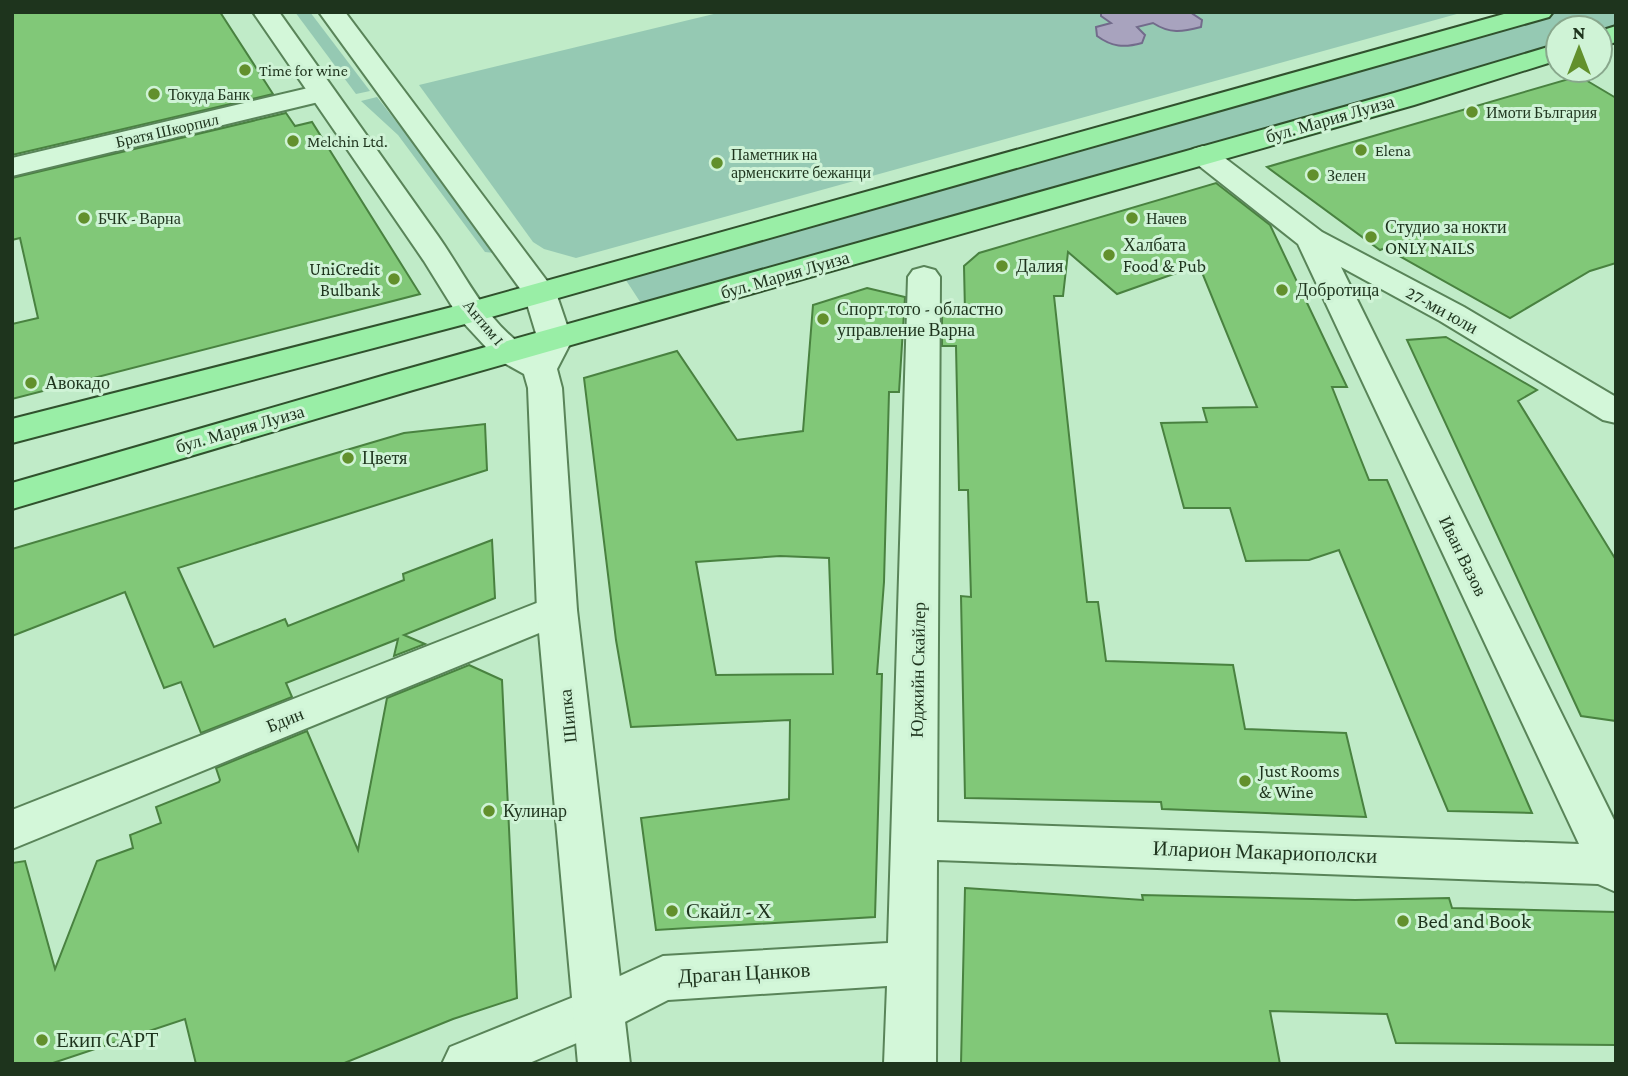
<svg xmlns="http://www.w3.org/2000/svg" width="1628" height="1076" font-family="'Crimson Pro',serif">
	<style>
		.green { fill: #95c9b3 }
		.water { fill: #a8a3be; stroke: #726b8b; stroke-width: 2 }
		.building { fill: #81c878; stroke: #498240; stroke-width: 2; fill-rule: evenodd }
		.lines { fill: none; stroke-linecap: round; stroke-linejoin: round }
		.minor-casing { stroke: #598459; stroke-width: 4 }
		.tertiary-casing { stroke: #598459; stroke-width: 4 }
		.primary-casing { stroke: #30512d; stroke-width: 4 }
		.minor { fill: #d3f7d9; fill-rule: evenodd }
		.tertiary { fill: #d3f7d9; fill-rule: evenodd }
		.primary { fill: #99eea6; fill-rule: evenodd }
		.poi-dot { fill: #62902c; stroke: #cff3d6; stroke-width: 2.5 }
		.labels { text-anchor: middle; stroke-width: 6; stroke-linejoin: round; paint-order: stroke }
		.far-poi-label { font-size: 16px; fill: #1e341d; stroke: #cff3d6; text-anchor: start }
		.far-street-label { font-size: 16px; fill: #1e341d; stroke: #cff3d6 }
		.street-label { font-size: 18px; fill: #1e341d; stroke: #cff3d6 }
		.poi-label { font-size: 18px; fill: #1e341d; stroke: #cff3d6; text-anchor: start }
		.near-street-label { font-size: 21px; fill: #1e341d; stroke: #cff3d6 }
		.near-poi-label { font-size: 21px; fill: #1e341d; stroke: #cff3d6; text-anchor: start }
	</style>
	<rect width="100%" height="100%" fill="#c0ebc8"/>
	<g class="green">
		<polygon points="295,12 310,12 370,91 356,94"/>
		<polygon points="722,12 1464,12 576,258 544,249 533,242 419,85"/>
		<polygon points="1538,12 1616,12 1616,32 1600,37 1600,28 1558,28 1558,49 648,314 620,271"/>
		<polygon points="377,97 495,248 494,253 485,252 398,135 361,101"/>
	</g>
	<path class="water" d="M1101,12H1195L1193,14L1202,20L1201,27C1182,32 1170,34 1153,23L1137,27L1145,35L1142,43C1124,48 1112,47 1097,36L1096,27L1111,23L1101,16Z"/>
	<g class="building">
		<polygon points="12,12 220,12 273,94 12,155"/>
		<polygon points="1579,76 1616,98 1616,263 1590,271 1510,318 1385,248 1380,250 1267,167"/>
		<polygon points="286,113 295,126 312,122 420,294 12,399 12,324 38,318 20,238 12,240 12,178"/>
		<polygon points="1216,183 1270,225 1347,387 1332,387 1369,480 1387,480 1532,813 1448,811 1339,550 1309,560 1246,561 1230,508 1184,508 1161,423 1207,422 1203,408 1257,407 1199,265 1117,294 1068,252 1063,296 1054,296 1087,602 1098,602 1106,661 1233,665 1245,729 1346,733 1366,817 1162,809 1161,802 965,798 961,596 971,597 968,490 959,490 956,346 942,346 942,306 965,312 964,266 979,253"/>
		<path d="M867,288L905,297L899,392H889L884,582L877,674H882L875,917L656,930L641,818L789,799L790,720L631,727L616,640L584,378L677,351L737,440L803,431L813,305ZM780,556L829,558L833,674L716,675L696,562Z"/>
		<polygon points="1446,337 1537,390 1518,401 1616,560 1616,721 1581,716 1407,340"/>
		<polygon points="485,424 487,470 178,568 214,647 285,619 288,626 404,580 403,574 492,540 495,598 404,635 425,644 394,656 398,639 286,683 292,697 201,733 181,682 164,688 125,592 12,636 12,549 404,433"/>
		<polygon points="469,665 502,680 517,998 453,1019 342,1064 196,1064 185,1019 50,1064 12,1064 12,863 25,861 55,969 97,861 133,848 130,835 161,823 156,807 219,782 220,780 216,768 307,731 358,850 387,698"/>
		<polygon points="965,888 1143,900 1142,895 1355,900 1449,898 1452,908 1616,912 1616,1045 1396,1043 1387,1014 1270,1011 1280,1064 961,1064"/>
	</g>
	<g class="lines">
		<g class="minor-casing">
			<g id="minor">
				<polygon points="321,85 331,87 335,93 331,99 12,176 12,158"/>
				<polygon points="1203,146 1213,149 1322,232 1464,307 1616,397 1616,423 1603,420 1440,321 1341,267 1616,824 1616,892 1598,884 937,860 936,1064 884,1064 887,986 668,1000 617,1026 527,1064 442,1064 450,1047 581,994 663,956 888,943 908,277 913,270 924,267 935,270 940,277 937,822 1579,844 1298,244 1193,161 1189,155 1193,149"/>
				<polygon points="557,595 571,600 577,610 571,620 12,849 12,810"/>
			</g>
		</g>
		<g class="tertiary-casing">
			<path id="tertiary" d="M253,12H279C332,87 385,161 438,236C465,274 489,328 532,351L538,340L524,294L319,12H345L556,293L572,340L557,369L562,388L577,610L630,1064H578L537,610L528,388L524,374L497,359L460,319L424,261Z"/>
		</g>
		<g class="primary-casing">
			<g id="primary">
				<polygon points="1511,12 1553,12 1549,17 484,319 12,443 12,419 460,305"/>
				<polygon points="1616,26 1616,42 1600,47 1600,31"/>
				<polygon points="1558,44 1558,60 1414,105 413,390 12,509 12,483 389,374 1394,93"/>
			</g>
		</g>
		<use href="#minor" class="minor"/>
		<use href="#tertiary" class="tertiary"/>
		<use href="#primary" class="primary"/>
	</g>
	<g class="poi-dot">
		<circle cx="245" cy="70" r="7"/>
		<circle cx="154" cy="94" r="7"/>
		<circle cx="1472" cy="112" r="7"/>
		<circle cx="293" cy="141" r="7"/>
		<circle cx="1361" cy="150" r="7"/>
		<circle cx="717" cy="163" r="7"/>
		<circle cx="1313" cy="175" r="7"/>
		<circle cx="84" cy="218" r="7"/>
		<circle cx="1132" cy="218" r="7"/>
		<circle cx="1371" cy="237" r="7"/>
		<circle cx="1109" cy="255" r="7"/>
		<circle cx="1002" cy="266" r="7"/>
		<circle cx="394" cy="279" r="7"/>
		<circle cx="1282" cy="290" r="7"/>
		<circle cx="823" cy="319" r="7"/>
		<circle cx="31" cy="383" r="7"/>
		<circle cx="348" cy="458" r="7"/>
		<circle cx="1245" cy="781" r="7"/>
		<circle cx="489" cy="811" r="7"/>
		<circle cx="672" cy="911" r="7"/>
		<circle cx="1403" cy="921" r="7"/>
		<circle cx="42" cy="1040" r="7"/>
	</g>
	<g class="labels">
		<g class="far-poi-label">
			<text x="259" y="76">Time for wine</text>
			<text x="168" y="100">Токуда Банк</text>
			<text x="1486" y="118">Имоти България</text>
			<text x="307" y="147">Melchin Ltd.</text>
			<text x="1375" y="156">Elena</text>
			<text x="731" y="160">Паметник на<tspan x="731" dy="18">арменските бежанци</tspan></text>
			<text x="1327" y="181">Зелен</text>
			<text x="98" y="224">БЧК - Варна</text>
			<text x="1146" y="224">Начев</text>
		</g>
		<g class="far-street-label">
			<text transform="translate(167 130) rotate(-13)" y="6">Братя Шкорпил</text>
			<text transform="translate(484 322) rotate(50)" y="6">Антим I</text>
		</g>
		<g class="street-label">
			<text transform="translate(1330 119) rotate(-16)" y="6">бул. Мария Луиза</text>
			<text transform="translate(785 275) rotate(-16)" y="6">бул. Мария Луиза</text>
			<text transform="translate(1442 310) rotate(29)" y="6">27-ми юли</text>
			<text transform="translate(240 429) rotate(-16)" y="6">бул. Мария Луиза</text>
			<text transform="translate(1463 556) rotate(64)" y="6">Иван Вазов</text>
			<text transform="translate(918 670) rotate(-89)" y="6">Юджийн Скайлер</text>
			<text transform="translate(568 716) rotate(-96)" y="6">Шипка</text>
			<text transform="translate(285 720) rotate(-22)" y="6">Бдин</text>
		</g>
		<g class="poi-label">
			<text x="1385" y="233">Студио за нокти<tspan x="1385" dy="21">ONLY NAILS</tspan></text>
			<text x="1123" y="251">Халбата<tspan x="1123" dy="21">Food &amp; Pub</tspan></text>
			<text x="1016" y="272">Далия</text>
			<text x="380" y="275" text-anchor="end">UniCredit<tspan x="380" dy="21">Bulbank</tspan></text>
			<text x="1296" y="296">Добротица</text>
			<text x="837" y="315">Спорт тото - областно<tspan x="837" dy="21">управление Варна</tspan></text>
			<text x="45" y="389">Авокадо</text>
			<text x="362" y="464">Цветя</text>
			<text x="1259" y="777">Just Rooms<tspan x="1259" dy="21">&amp; Wine</tspan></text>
			<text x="503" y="817">Кулинар</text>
		</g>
		<g class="near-street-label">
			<text transform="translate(1265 852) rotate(2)" y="7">Иларион Макариополски</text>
			<text transform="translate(744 973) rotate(-3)" y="7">Драган Цанков</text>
		</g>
		<g class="near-poi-label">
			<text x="686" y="918">Скайл - Х</text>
			<text x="1417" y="928">Bed and Book</text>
			<text x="56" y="1047">Екип САРТ</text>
		</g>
	</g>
	<rect width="1628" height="1076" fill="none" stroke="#1e341d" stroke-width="28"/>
	<g transform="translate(1579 49)"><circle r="33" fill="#cff3d6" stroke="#88a78c" stroke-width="2"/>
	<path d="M0-5L12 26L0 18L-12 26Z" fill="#62902c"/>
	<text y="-10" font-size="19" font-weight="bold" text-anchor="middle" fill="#1e341d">N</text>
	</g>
</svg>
